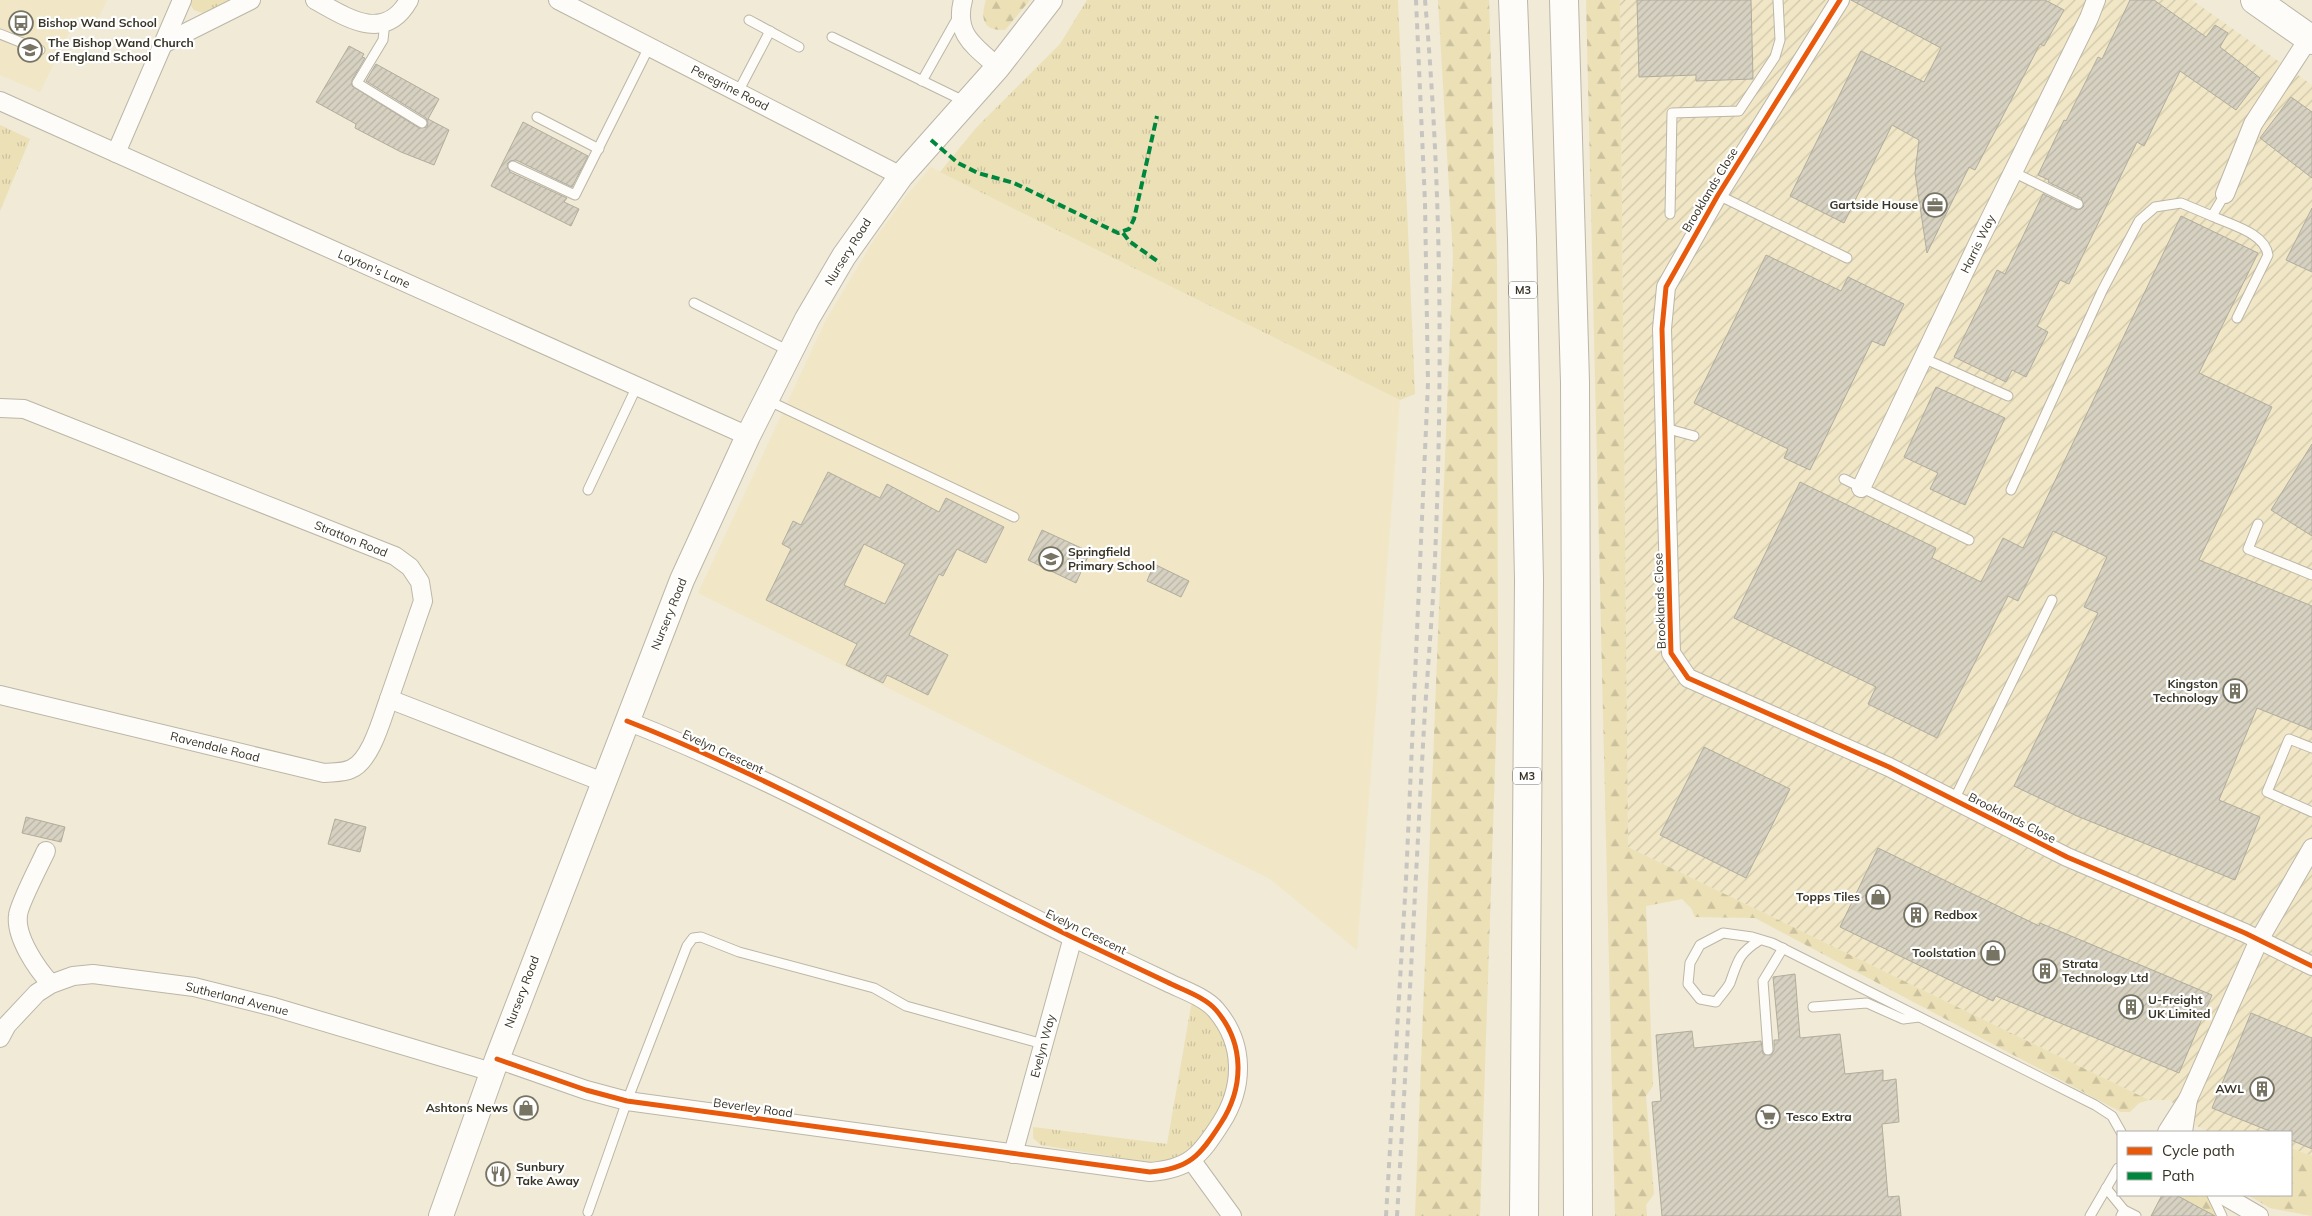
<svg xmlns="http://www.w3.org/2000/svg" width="2312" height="1216" font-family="Mulish,sans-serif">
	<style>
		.built { fill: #f1e7c6 }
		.industrial { fill: url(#industrial-furrows) }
		.grass { fill: url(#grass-tufts) }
		.forest { fill: url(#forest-firs) }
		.building { fill: url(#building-hatch); stroke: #b1ac9d; fill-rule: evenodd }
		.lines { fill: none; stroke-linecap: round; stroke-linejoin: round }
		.lane-casing { stroke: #bbb6a7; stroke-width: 11 }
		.street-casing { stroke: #bbb6a7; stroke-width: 20 }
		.secondary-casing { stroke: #bbb6a7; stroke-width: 26 }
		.primary-casing { stroke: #bbb6a7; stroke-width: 30 }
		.highway-casing { stroke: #bbb6a7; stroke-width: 30 }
		.lane { stroke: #fdfcf9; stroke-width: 9 }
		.street { stroke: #fdfcf9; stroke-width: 18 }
		.secondary { stroke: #fdfcf9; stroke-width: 24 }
		.primary { stroke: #fdfcf9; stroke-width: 28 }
		.highway { stroke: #fdfcf9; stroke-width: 28 }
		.rail { stroke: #c7c5c0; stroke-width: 4; stroke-dasharray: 6 6; stroke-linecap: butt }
		.quiet { stroke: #00873e; stroke-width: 4; stroke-dasharray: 8 4; stroke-linecap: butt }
		.cycleway-casing { stroke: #fff; stroke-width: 8 }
		.cycleway { stroke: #e8590c; stroke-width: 5 }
		.labels { text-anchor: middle; stroke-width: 4.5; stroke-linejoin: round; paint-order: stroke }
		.shield { fill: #fff; stroke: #747167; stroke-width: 1 }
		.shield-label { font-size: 11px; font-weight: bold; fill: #383426 }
		.poi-label { font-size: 12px; font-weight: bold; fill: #383426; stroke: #fff; text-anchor: start }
		.street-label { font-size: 12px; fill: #383426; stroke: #fff }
	</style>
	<defs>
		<pattern id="industrial-furrows" width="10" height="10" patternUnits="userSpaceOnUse" patternTransform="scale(1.25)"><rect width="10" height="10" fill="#f1e7c6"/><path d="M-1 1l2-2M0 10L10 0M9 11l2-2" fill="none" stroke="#cfc7aa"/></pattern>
		<pattern id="grass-tufts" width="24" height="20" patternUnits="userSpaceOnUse" patternTransform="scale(1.25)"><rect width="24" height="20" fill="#ece0b7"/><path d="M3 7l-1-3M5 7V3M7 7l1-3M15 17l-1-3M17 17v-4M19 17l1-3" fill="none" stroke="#cbc19d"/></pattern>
		<pattern id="forest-firs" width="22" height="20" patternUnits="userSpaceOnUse" patternTransform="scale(1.25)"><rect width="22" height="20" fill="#ece0b7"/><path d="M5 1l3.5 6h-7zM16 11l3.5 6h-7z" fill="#cbc19d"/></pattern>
		<pattern id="building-hatch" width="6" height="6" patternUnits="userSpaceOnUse" patternTransform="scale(1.25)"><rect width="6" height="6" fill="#d6d1c1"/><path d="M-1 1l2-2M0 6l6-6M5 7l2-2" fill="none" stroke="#b8b4a6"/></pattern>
	</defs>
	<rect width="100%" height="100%" fill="#f0ead6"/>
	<g class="built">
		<polygon points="0,0 107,0 95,25 77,16 40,92 0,75"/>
		<polygon points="931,167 1400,400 1357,950 1270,879 698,593 826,320 874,240 907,195"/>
	</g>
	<polygon class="industrial" points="1620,0 2192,0 2312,85 2312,1156 2291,1148 2291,1132 2209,1132 2193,1124 2170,1100 2149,1100 1628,847"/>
	<g class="grass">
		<polygon points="190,0 231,0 203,13 194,10 190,4"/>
		<polygon points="1087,0 1398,0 1415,394 1400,400 940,172 976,128 1060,44"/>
		<polygon points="0,125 30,139 0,211"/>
		<polygon points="1193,995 1215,1008 1238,1080 1192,1161 1158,1171 1152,1163 1041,1145 1033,1138 1033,1127 1167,1144"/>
	</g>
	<g class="forest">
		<path d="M986,0H1030L1005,30C983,31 980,19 986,0Z"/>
		<polygon points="1438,0 1489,0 1497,260 1498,678 1480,1216 1415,1216 1453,256"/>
		<polygon points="1586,0 1620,0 1628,847 2149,1100 2139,1103 2130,1112 2121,1112 1755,918 1695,917 1691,908 1682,899 1646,906 1653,1086 1646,1096 1654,1194 1646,1205 1647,1216 1615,1216"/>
		<polygon points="2291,1148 2312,1156 2312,1216 2270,1208 2248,1195 2291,1195"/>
		<polygon points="2176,1195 2207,1195 2219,1216 2201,1216 2204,1209"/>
	</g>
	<g class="building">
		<polygon points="1637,0 1751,0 1753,79 1696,81 1696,75 1639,77"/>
		<polygon points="1851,0 2045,0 2064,10 2044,46 2040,44 1975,170 1969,167 1927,253 1915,173 1919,140 1892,125 1844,223 1790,196 1861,51 1924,82 1941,48"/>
		<polygon points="2130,0 2154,0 2206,37 2215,25 2228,33 2220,47 2260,78 2236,110 2180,71 2144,146 2137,142 2069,284 2060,280 2037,326 2048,332 2026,377 2012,370 2006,382 1954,357 1997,270 2005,274 2043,194 2076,210 2081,209 2084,206 2081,198 2048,182 2049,180 2038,175 2064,120 2066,121 2098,57 2102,59"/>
		<polygon points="349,46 364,54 362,57 365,58 352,80 352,86 419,128 427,127 428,123 426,118 366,81 376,64 439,99 428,119 449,130 434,165 401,152 355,128 356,124 316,102"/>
		<polygon points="2291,97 2312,112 2312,178 2260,138"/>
		<polygon points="523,122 588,156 572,187 516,160 510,161 507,164 510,172 567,198 564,202 579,209 571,226 491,186"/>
		<polygon points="2312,208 2312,272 2286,260"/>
		<polygon points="2181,216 2258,253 2199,373 2272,407 2199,560 2312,606 2312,730 2257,708 2219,800 2260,817 2235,880 2077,816 2014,786 2098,613 2084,607 2107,557 2053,531 2018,601 2008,596 1937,738 1868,704 1876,687 1734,618 1800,482 1936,548 1932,558 1981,582 2003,538 2023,548"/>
		<polygon points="1766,255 1841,291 1848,277 1904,304 1884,346 1872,341 1810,470 1784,458 1788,449 1694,403"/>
		<polygon points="1936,387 2005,418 1965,505 1930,489 1938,473 1904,457"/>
		<polygon points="2312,444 2312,536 2271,510"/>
		<path d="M828,472L880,498L887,484L939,512L946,498L1004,527L986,563L957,549L943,576L939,574L909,635L948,655L928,695L887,675L883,683L846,665L857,644L766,600L791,549L782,544L793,521L801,525ZM864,544L905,564L885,604L844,585Z"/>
		<polygon points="1042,530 1090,552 1076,583 1028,560"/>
		<polygon points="1154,564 1189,581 1181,597 1147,581"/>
		<polygon points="1704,747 1790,789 1746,878 1660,835"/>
		<polygon points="26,817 65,827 61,842 22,833"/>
		<polygon points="335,819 366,827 360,852 328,844"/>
		<polygon points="1878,848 2039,926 2040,923 2212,995 2179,1073 1996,996 1993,1001 1840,927"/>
		<polygon points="1795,974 1800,1038 1840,1034 1845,1074 1883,1070 1883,1081 1896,1079 1899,1122 1882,1124 1888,1197 1899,1196 1901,1216 1662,1216 1652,1102 1661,1101 1656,1035 1692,1031 1694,1048 1761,1041 1763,1054 1771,1055 1774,1050 1774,1040 1779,1040 1773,977"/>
		<polygon points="2251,1013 2312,1038 2312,1149 2291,1140 2291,1132 2272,1132 2212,1108"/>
		<polygon points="2162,1195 2176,1195 2215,1216 2151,1216"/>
	</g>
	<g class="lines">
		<g class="lane-casing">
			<g id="lane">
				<polyline points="749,20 799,47"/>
				<polyline points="385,22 383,40 357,83 422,123"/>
				<polyline points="0,34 40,50"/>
				<polyline points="832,37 966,102"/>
				<polyline points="922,81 958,17"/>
				<polyline points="738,92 770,31"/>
				<polyline points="537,117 599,149"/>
				<polyline points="513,166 575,195 649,47"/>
				<polyline points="2013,172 2078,204"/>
				<polyline points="1718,195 1847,258"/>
				<polyline points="1670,214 1672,113 1739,111 1775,57 1780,40 1778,0"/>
				<path d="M2212,216C2231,225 2265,233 2268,255L2237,318"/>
				<polyline points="694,303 791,352"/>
				<polyline points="1923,358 2008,396"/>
				<polyline points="767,400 1014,517"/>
				<polyline points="1665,428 1694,436"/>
				<polyline points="1844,479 1969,540"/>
				<polyline points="588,490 637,386"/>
				<polyline points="2011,490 2102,291 2139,221 2155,207 2181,203 2212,216 2225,194"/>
				<polyline points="2258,524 2248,549 2312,575"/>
				<polyline points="2312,748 2289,739 2267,792 2312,812"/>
				<polyline points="1954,800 2052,600"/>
				<path d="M1760,940C1739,953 1738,960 1730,983C1727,989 1720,996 1716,1002L1700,999L1688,984L1690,963L1700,945L1723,933L1752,937L1772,943L2095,1105L2112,1116L2121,1132"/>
				<polyline points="1813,1007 1867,1003 1903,1019 1919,1017"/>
				<polyline points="1768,1050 1763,981 1783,948"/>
				<polyline points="2106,1188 2124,1210 2121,1216"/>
				<polyline points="2212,1195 2222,1216"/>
				<polyline points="2124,1210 2136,1216"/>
				<polyline points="588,1212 627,1101 687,946 693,938 701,937 739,952 874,988 906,1006 1043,1044"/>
				<polyline points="2090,1216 2118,1168"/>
			</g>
		</g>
		<g class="street-casing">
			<g id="street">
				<path d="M315,0C346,17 384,44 409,0"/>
				<polyline points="558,0 901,176"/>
				<path d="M963,0C954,34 974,46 998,67"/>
				<polyline points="1840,0 1718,195 1666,287 1662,329 1671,653 1688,678 1889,767 2067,857 2245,933 2312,966"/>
				<polyline points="163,44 251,0"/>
				<polyline points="0,101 748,436"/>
				<polyline points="116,153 182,0"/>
				<polyline points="2225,194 2253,124 2309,38"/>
				<polyline points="0,408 24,409 395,556 410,567 420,582 423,601 389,699 603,782"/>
				<polyline points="1861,488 1981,237 2089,18 2096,0"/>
				<path d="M0,695L324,773C333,772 343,773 351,769C371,761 382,718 389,699"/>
				<path d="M46,851C40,864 19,904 18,915C15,937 37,969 51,984"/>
				<polyline points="0,1038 7,1025 37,993 51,984 73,976 93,974 194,987 274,1007 492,1072"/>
				<path d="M497,1059L586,1090L627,1101L1150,1172C1189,1169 1200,1156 1221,1123C1244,1087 1245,1044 1216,1010C1205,997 1183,990 1167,982C1135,967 1104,952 1072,937C925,865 780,781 627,721"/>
				<polyline points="2188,1099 2259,940 2312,848"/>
				<polyline points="2167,1132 2188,1099 2183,1132"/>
				<polyline points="1013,1154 1073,937"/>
				<polyline points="1192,1161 1232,1216"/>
				<polyline points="2223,1195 2259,1216"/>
			</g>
		</g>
		<g class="secondary-casing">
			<polyline id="secondary" points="441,1216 497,1059 682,580 748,436 807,319 844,256 901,176 998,67 1050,0"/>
		</g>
		<g class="primary-casing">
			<polyline id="primary" points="2255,0 2312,40"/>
		</g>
		<g class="highway-casing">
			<g id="highway">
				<polyline points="1513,0 1522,239 1529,580 1524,1216"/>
				<polyline points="1564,0 1575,382 1578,1216"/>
			</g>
		</g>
		<use href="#lane" class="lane"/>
		<use href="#street" class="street"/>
		<use href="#secondary" class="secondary"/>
		<use href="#primary" class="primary"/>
		<use href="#highway" class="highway"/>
		<g class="rail">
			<polyline points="1386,1216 1406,880 1428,383 1425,203 1416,0"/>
			<path d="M1397,1216C1407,1053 1415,890 1424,727C1427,678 1431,630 1434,581C1443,388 1442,193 1425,0"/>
		</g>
		<g class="quiet">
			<polyline points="931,140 958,163 978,173 1014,183 1118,233 1129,229 1134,219 1157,116"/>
			<polyline points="1123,233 1129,241 1160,263"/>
		</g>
		<g class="cycleway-casing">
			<g id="cycleway">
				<polyline points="1840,0 1718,195 1666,287 1662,329 1671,653 1688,678 1889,767 2067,857 2245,933 2312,966"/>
				<path d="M497,1059L586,1090L627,1101L1150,1172C1189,1169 1200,1156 1221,1123C1244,1087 1245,1044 1216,1010C1205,997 1183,990 1167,982C1135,967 1104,952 1072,937C925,865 780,781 627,721"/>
			</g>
		</g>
		<use href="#cycleway" class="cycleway"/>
	</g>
	<defs>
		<g id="bus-ring" transform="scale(1.25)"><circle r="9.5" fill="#fff" stroke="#787464" stroke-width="1.5"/><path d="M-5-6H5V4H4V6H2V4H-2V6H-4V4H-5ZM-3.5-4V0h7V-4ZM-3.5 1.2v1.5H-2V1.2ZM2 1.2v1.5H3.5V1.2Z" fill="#787464"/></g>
		<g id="school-ring" transform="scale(1.25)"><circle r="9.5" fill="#fff" stroke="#787464" stroke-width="1.5"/><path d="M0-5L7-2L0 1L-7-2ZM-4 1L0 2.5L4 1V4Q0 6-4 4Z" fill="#787464"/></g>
		<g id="office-ring" transform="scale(1.25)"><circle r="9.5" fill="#fff" stroke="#787464" stroke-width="1.5"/><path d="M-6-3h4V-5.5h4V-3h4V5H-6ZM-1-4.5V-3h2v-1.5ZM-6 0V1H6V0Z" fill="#787464"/></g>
		<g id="building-ring" transform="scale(1.25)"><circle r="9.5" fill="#fff" stroke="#787464" stroke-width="1.5"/><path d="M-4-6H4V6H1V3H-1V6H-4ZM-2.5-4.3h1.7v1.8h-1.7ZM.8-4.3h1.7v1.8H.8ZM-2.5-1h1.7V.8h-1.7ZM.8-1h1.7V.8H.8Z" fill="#787464"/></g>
		<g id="shop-ring" transform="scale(1.25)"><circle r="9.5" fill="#fff" stroke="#787464" stroke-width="1.5"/><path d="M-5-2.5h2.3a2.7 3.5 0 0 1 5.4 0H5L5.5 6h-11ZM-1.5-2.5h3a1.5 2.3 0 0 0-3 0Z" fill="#787464"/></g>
		<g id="supermarket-ring" transform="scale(1.25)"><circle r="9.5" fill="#fff" stroke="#787464" stroke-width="1.5"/><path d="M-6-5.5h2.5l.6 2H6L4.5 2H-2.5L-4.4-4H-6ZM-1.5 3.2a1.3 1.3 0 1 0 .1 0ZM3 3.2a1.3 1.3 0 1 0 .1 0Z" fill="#787464"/></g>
		<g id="restaurant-ring" transform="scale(1.25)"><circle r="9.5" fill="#fff" stroke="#787464" stroke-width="1.5"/><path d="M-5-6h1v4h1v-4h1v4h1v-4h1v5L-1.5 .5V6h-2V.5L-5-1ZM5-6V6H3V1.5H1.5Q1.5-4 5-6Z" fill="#787464"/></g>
	</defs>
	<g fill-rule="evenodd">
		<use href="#bus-ring" x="21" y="23"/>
		<use href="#school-ring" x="30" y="50"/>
		<use href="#office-ring" x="1935" y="205"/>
		<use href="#school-ring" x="1051" y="559"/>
		<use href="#building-ring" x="2235" y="691"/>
		<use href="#shop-ring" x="1878" y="897"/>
		<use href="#building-ring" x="1916" y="915"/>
		<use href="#shop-ring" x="1993" y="953"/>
		<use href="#building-ring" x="2045" y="971"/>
		<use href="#building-ring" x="2131" y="1007"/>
		<use href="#building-ring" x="2262" y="1089"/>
		<use href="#shop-ring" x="526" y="1108"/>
		<use href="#supermarket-ring" x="1768" y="1117"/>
		<use href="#restaurant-ring" x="498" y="1174"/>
	</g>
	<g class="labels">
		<g class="shield">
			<rect x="1509" y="281.5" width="28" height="17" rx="4"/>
			<rect x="1513" y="767.5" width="28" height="17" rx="4"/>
		</g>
		<g class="shield-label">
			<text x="1523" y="294">M3</text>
			<text x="1527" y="780">M3</text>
		</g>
		<g class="poi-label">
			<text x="38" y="27">Bishop Wand School</text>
			<text x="48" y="47">The Bishop Wand Church<tspan x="48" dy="14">of England School</tspan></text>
			<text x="1918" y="209" text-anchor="end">Gartside House</text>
			<text x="1068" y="556">Springfield<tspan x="1068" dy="14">Primary School</tspan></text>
			<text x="2218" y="688" text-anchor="end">Kingston<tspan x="2218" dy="14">Technology</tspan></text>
			<text x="1860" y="901" text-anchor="end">Topps Tiles</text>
			<text x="1934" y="919">Redbox</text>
			<text x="1976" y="957" text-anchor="end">Toolstation</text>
			<text x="2062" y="968">Strata<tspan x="2062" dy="14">Technology Ltd</tspan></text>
			<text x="2148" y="1004">U-Freight<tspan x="2148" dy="14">UK Limited</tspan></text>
			<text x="2244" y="1093" text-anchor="end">AWL</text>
			<text x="508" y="1112" text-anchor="end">Ashtons News</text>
			<text x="1786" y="1121">Tesco Extra</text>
			<text x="516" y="1171">Sunbury<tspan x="516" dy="14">Take Away</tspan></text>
		</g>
		<g class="street-label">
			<text transform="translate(730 88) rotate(27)" y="4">Peregrine Road</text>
			<text transform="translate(1710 190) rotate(-59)" y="4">Brooklands Close</text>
			<text transform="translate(1978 244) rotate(-64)" y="4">Harris Way</text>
			<text transform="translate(848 252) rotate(-58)" y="4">Nursery Road</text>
			<text transform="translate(374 269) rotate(24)" y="4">Layton's Lane</text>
			<text transform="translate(351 539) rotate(22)" y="4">Stratton Road</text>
			<text transform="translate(1660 601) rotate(-92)" y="4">Brooklands Close</text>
			<text transform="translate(669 614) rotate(-68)" y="4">Nursery Road</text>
			<text transform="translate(215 747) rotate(14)" y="4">Ravendale Road</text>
			<text transform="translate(723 752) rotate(25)" y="4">Evelyn Crescent</text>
			<text transform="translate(2012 818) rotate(27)" y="4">Brooklands Close</text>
			<text transform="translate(1086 932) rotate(26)" y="4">Evelyn Crescent</text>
			<text transform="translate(522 992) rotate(-69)" y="4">Nursery Road</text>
			<text transform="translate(237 999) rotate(14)" y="4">Sutherland Avenue</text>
			<text transform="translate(1043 1046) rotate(-75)" y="4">Evelyn Way</text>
			<text transform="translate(753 1108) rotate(8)" y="4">Beverley Road</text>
		</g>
	</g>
	<rect x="2117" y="1131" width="175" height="65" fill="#ffffff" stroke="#afaea8"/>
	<rect x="2127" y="1147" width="25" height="8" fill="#e8590c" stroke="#afaea8"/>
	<text x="2162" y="1156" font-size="15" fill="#383426">Cycle path</text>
	<rect x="2127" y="1172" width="25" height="8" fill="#00873e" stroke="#afaea8"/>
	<text x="2162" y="1181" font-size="15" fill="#383426">Path</text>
</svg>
